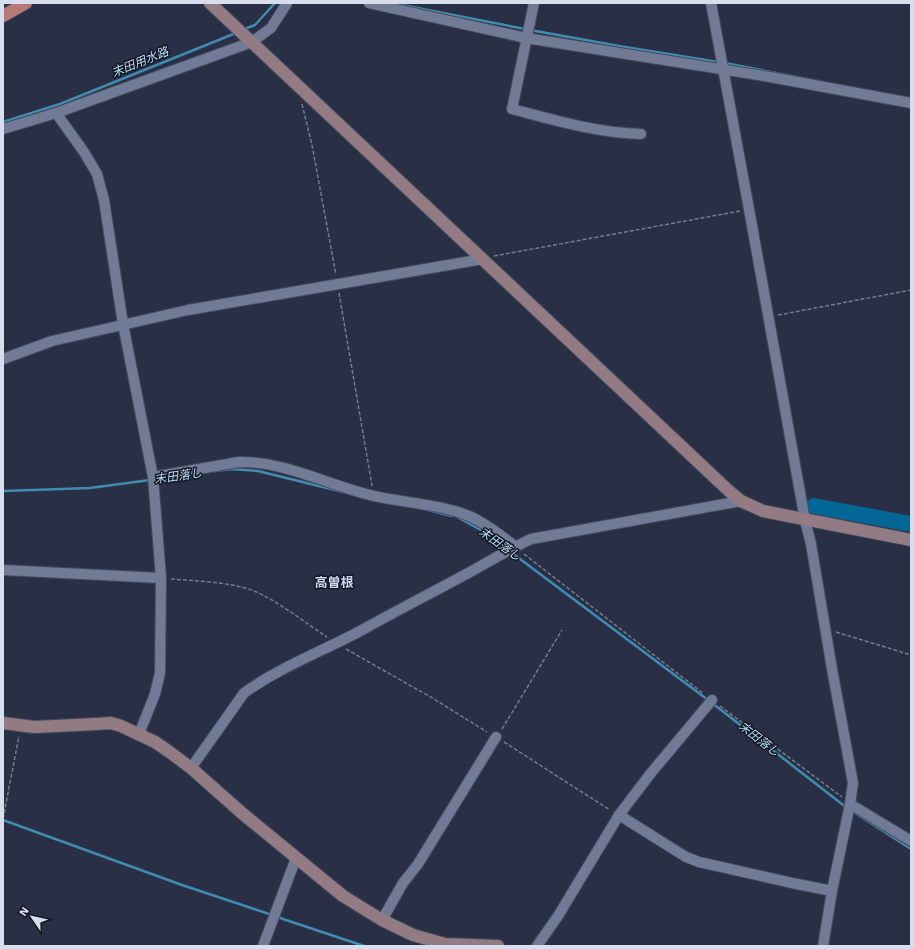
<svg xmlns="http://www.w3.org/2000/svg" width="914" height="949" font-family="'Work Sans','Noto Sans JP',sans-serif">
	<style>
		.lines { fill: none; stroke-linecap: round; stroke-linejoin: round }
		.stream { stroke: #428bb0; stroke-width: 2.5 }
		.river { stroke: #026796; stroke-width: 16 }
		.street-casing { stroke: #454b5e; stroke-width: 12 }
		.secondary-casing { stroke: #454b5e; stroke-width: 14 }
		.primary-casing { stroke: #454b5e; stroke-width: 14 }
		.path { stroke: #757b8e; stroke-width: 1.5; stroke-dasharray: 4 2; stroke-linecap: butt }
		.street { stroke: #727b95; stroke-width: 10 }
		.secondary { stroke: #937b84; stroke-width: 12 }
		.primary { stroke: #b37c74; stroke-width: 12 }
		.labels { text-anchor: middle; stroke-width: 3; stroke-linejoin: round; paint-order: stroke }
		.water-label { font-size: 12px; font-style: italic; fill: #b5dcf7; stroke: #151823 }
		.quarter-label { font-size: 13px; font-weight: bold; fill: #cdd7f4; stroke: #151823 }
	</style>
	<rect width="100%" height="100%" fill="#293046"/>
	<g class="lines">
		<g class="stream">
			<polyline points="392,3 525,29"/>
			<polyline points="244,29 255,25 275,3"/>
			<polyline points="530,30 619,46 718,62"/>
			<polyline points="725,63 817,81"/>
			<polyline points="3,122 60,104 236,33"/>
			<polyline points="208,472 231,469 258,471 343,492"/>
			<polyline points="3,491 90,488 150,480"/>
			<polyline points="424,509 452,516"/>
			<polyline points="457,517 490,535 507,548"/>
			<polyline points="512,553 708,700"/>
			<polyline points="712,703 847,808"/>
			<polyline points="855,813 911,849"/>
			<polyline points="3,820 182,885 272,915"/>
			<polyline points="277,917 364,946"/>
		</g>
		<polyline class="river" points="814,506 911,524"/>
		<g class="street-casing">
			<g id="street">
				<polyline points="369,3 526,38 770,77 911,103"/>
				<path d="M534,3L512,109C554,120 597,133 641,134"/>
				<polyline points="711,3 749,209 805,520 811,544 832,669 853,783 850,804 832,891 823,946"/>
				<polyline points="56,113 84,152 97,174 104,200 123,324 153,477 161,578 160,673 155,694 139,734"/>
				<polyline points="3,129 56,113 252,42 271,28 287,3"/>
				<polyline points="3,359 52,341 188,310 483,259"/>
				<path d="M153,477L239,462C286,461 329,486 374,496C406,503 439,504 469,516C486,523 501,536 515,546"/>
				<polyline points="3,570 161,578"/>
				<path d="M191,768L244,693C280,667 323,651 362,630C398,610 435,591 472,571C491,560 510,549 531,539L741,501"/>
				<polyline points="850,804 911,841"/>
				<polyline points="619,815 686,857 699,862 792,883 832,891"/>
				<polyline points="382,920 403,883 418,864 496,737"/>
				<polyline points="263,946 296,858"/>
				<polyline points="537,946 558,916 619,815 651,773 712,700"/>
			</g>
		</g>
		<g class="secondary-casing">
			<g id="secondary">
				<polyline points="210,3 729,491 741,501 763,511 911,540"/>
				<polyline points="3,723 34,727 96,724 111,723 121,726 155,742 171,753 191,768 243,814 343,896 382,920 413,935 445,944 498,946"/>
			</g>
		</g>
		<g class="primary-casing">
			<polyline id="primary" points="3,16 26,3"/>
		</g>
		<g class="path">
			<polyline points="302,104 312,145 336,275"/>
			<polyline points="494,256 740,211"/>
			<polyline points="339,293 372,486"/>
			<polyline points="778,315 911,290"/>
			<polyline points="524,554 704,694"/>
			<path d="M171,579C196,581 231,582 254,591C278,601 304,622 327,637"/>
			<polyline points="836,632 911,655"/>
			<polyline points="346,649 434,699 487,732"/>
			<polyline points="720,706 842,797"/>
			<polyline points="502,729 562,630"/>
			<polyline points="504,742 610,810"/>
			<polyline points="3,819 19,736"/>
		</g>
		<use href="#street" class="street"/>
		<use href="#secondary" class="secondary"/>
		<use href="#primary" class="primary"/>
	</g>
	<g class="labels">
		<g class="water-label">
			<text transform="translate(140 62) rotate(-22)" y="4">末田用水路</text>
			<text transform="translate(178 476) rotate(-8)" y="4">末田落し</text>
			<text transform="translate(500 544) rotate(35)" y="4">末田落し</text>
			<text transform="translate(759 739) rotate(38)" y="4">末田落し</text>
		</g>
		<g class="quarter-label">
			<text x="334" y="587">高曽根</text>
		</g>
	</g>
	<rect width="914" height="949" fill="none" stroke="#d9deed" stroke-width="8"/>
	<g transform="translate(32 917) rotate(304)" stroke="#151823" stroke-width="3" paint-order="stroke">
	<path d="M0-3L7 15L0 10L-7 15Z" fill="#d9deed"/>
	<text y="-6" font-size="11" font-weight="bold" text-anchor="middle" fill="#d9deed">N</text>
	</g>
</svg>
